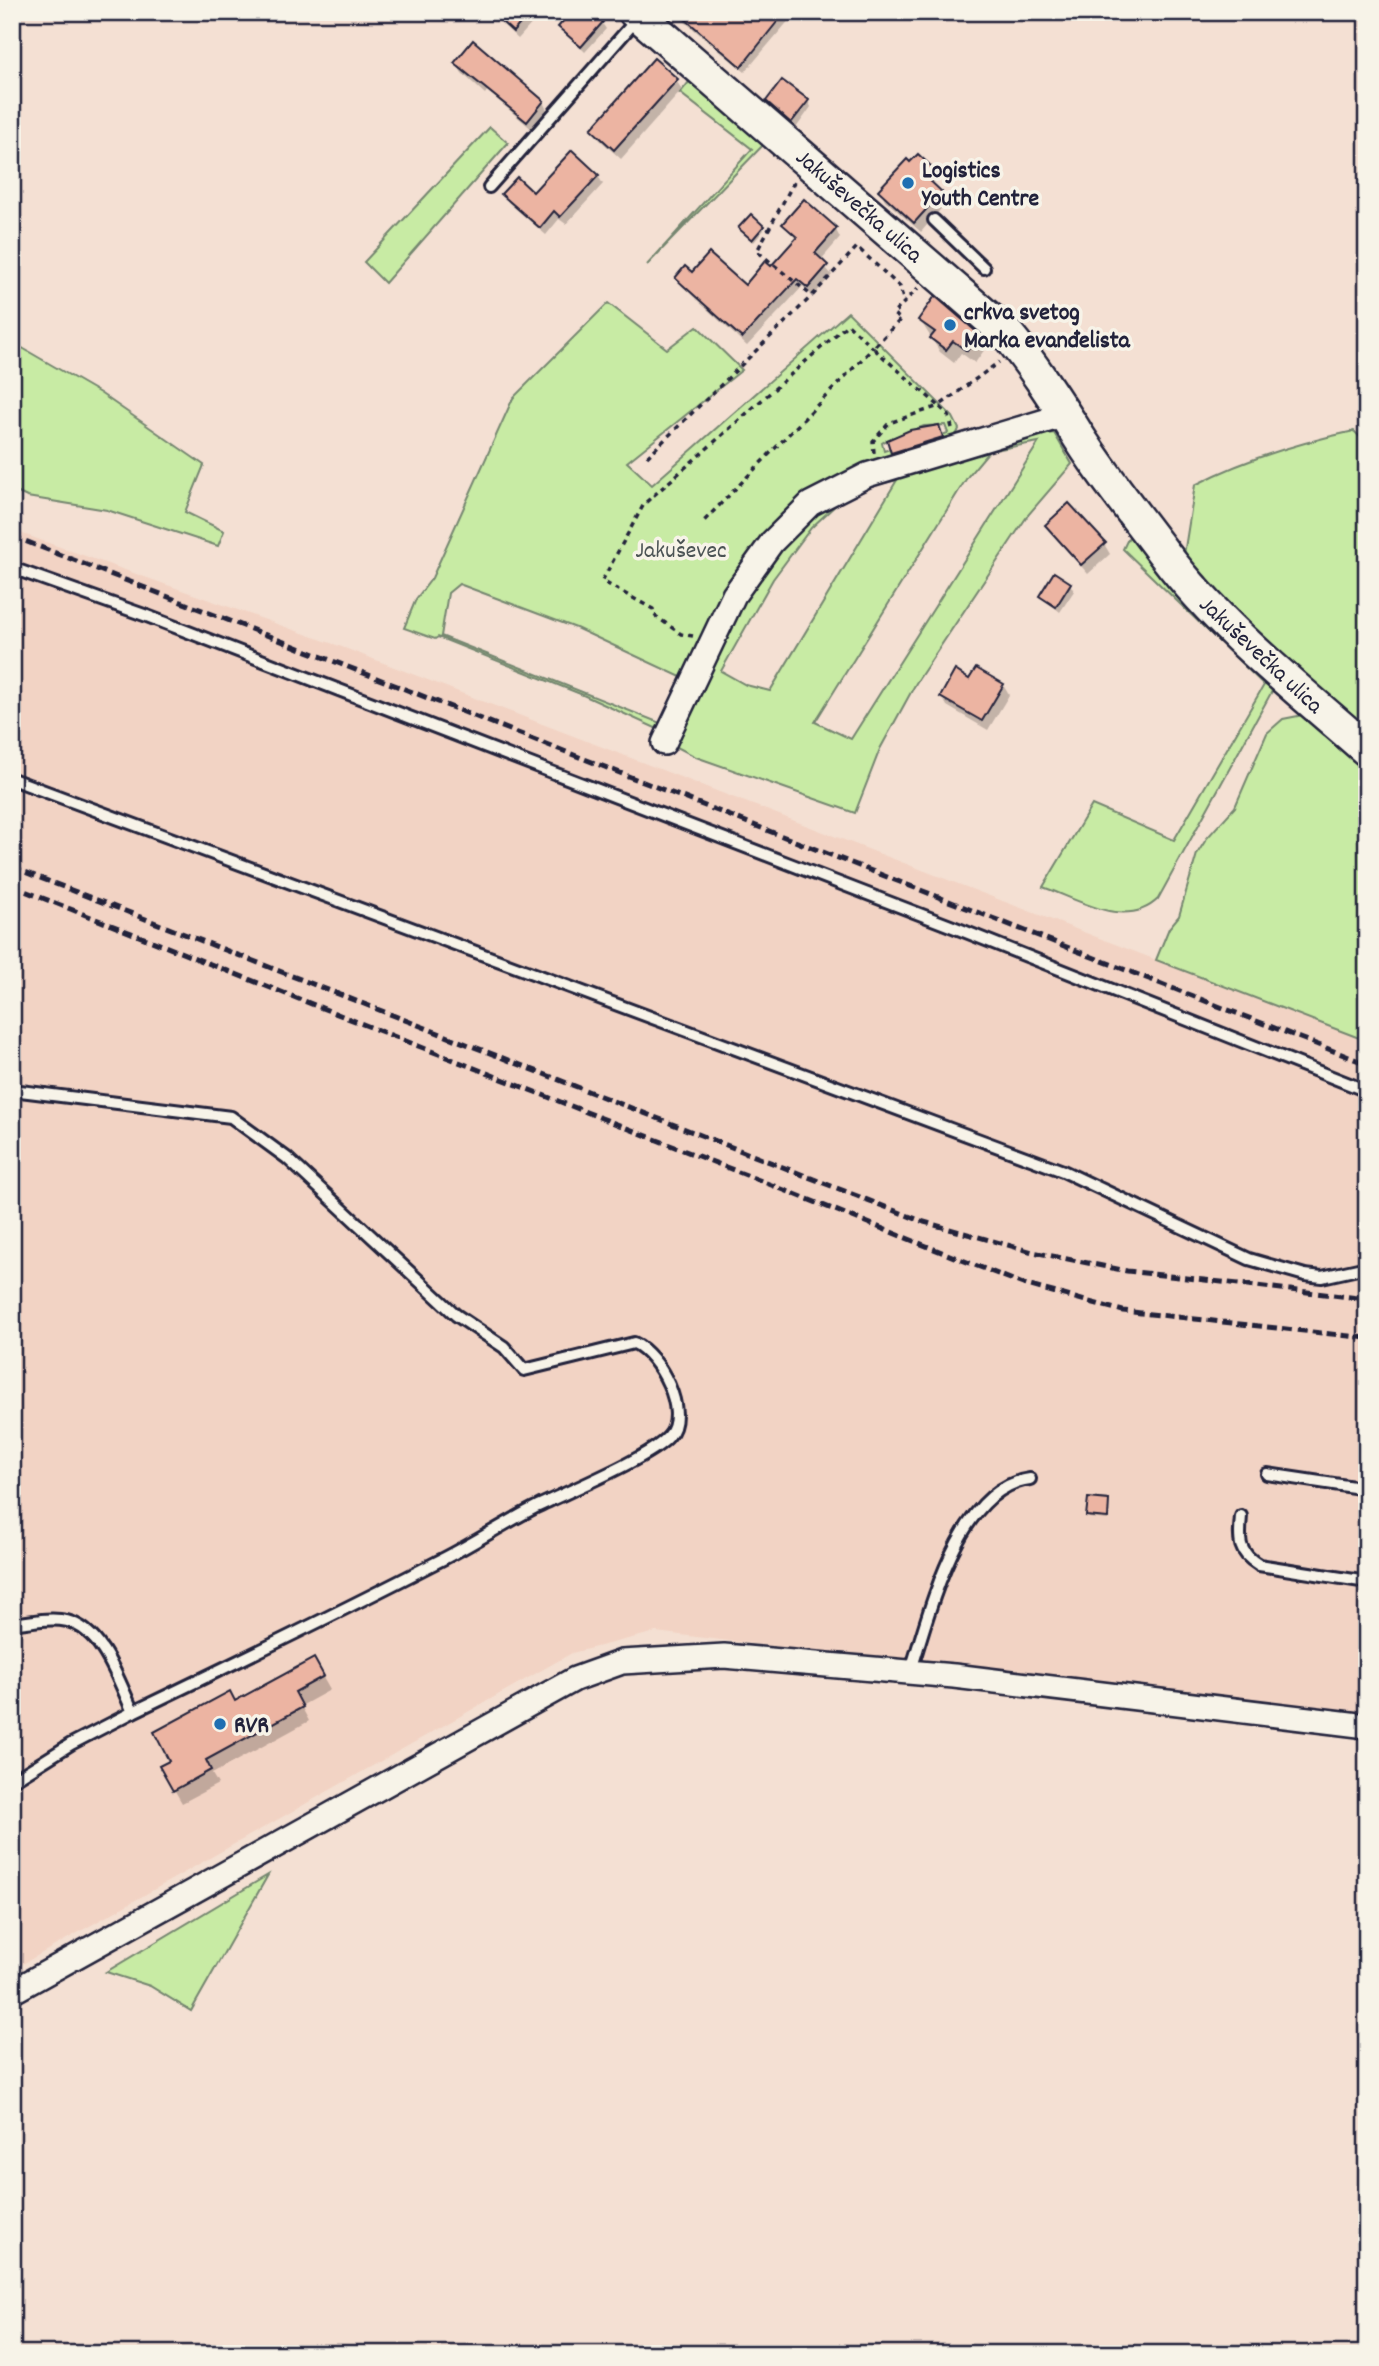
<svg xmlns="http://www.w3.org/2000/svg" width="1379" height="2366" font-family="Dekko,sans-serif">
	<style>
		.built { fill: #f2d3c4 }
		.green { fill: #c8eba4; stroke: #758670; stroke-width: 2; fill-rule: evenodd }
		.shadow { fill: #0003 }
		.building { fill: #ecb4a2; stroke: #22223b; stroke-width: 2 }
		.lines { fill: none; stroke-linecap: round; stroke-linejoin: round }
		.lane-casing { stroke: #22223b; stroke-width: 16 }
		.street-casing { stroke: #22223b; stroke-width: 28 }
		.secondary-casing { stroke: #22223b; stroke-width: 37 }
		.path { stroke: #22223b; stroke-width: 3.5; stroke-dasharray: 5 5; stroke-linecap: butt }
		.lane { stroke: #f7f3e8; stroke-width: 10 }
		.street { stroke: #f7f3e8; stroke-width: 23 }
		.secondary { stroke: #f7f3e8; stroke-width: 32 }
		.rail { stroke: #22223b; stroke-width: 5; stroke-dasharray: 10 5; stroke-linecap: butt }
		.poi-dot { fill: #1f6fb2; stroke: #f7f3e8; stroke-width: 2.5 }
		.labels { text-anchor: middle; stroke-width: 7; stroke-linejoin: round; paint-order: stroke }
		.poi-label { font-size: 24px; font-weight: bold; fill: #22223b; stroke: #f7f3e8; text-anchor: start }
		.street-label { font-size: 24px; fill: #22223b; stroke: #f7f3e8 }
		.park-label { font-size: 24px; fill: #4c5455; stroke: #f7f3e8 }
	</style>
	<rect width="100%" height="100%" fill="#f4e0d3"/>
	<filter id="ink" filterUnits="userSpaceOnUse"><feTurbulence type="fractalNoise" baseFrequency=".0143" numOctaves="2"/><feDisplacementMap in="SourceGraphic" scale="14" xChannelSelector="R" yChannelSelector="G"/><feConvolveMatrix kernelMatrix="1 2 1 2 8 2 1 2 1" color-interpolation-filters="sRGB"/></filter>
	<g filter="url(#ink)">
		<polygon class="built" points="12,530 342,647 1367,1041 1367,1719 656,1632 572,1653 12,1970"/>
		<g class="green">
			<polygon points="693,77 767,141 647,265 752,149 680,93"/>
			<polygon points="490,127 508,143 385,283 364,262"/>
			<path d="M608,303L667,349L697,326L742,370L627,462L652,485L848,312L953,417L959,429L954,440L945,444L942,435L948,433L945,425L924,426L887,440L882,443L884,451L890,449L892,458L802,504L662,731L583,695L438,637L435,639L404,628L416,599L432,578L513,398ZM459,584L576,628L681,677L660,723L441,636L448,593Z"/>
			<polygon points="12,342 100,393 204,465 185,512 224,531 218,546 107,510 27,497 12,490"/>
			<path d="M1038,430L1039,435L1054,433L1072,464L1028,515L916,683L880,749L855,813L696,757L671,744L674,730L714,658L723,623L748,580L796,522L820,502L874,477ZM1039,442L851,739L815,722L968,476L989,451ZM897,480L770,691L746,685L721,671L773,579L811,528L851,491Z"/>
			<path d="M1354,431L1367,444V741L1183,561L1195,485C1245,459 1298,443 1354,431Z"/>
			<path d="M1134,526L1277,682L1158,899C1126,930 1079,900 1043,887L1092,805L1174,840L1264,685L1123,549Z"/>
			<polygon points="1313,713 1367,761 1367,1041 1156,960 1169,928 1179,916 1197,854 1207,838 1235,807 1267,733 1283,719"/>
			<polygon points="268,1875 191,2011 150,1986 106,1972"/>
		</g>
		<g class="shadow">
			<polygon points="500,12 542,12 518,39 502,24 497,16"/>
			<polygon points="673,12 796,12 745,72"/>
			<polygon points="602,23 606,29 585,52 560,27"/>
			<polygon points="456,63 543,102 548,112 533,130 487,91 485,94 462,73"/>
			<polygon points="676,80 682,90 621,159 599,139 593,130"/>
			<polygon points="768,101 808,101 811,107 796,128"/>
			<polygon points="931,169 937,179 931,185 946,203 921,232 885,200 880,190"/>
			<polygon points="598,176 603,184 566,224 559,219 546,235 509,203 504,195 534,195"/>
			<polygon points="784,225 836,230 840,238 820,261 832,275 813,296 803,286 747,346 682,286 677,278 692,275 745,287 771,269 797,240"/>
			<polygon points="763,227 764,230 754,242 741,231"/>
			<polygon points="920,320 977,335 985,349 975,363 961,353 954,363 940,352"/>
			<polygon points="939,428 945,444 896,459 892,453"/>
			<polygon points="1047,526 1104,544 1110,554 1088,574"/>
			<polygon points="1070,584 1074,591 1060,612 1041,596"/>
			<polygon points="970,681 1003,685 1009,695 988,730 947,706 942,697"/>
			<polygon points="1108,1502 1108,1520 1089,1518 1088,1515"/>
			<polygon points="313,1660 330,1690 301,1706 309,1721 212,1774 218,1784 182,1803 161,1767 172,1761 235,1703"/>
		</g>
		<g class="building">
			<polygon points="491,12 530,12 513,32"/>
			<polygon points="571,12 592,12 603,22 581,47 558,27"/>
			<polygon points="677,12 785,12 741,67"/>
			<polygon points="473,40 544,101 527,122 454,63"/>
			<polygon points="654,58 678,79 614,150 591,129"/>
			<polygon points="782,80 809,100 791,123 766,101"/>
			<polygon points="572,150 599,175 560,217 554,211 540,228 501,194 517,177 533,192"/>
			<polygon points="918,154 933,168 925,176 942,192 914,223 878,190 907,159 910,162"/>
			<polygon points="804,199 837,228 815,253 828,265 808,288 797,279 742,338 675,278 685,266 692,272 709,253 745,285 765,261 771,266 797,237 782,224"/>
			<polygon points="751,214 764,226 752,240 738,228"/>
			<polygon points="935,296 979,334 967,351 953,341 946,350 930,338 935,332 918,320"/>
			<polygon points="939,425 943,437 891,453 887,440 910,430"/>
			<polygon points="1069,503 1106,543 1081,565 1045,525"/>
			<polygon points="1054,572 1071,583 1056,607 1039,596"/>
			<polygon points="976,668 1004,684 982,721 940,697 955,670 969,679"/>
			<polygon points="1088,1498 1109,1500 1108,1518 1086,1516"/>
			<polygon points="314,1658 324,1676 295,1692 303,1707 206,1760 211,1770 173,1791 159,1766 169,1761 154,1732 230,1691 235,1701"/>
		</g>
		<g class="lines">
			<g class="lane-casing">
				<g id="lane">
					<polyline points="489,187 638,18"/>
					<polyline points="934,220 984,268"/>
					<polyline points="12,568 147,616 966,932 1367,1091"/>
					<polyline points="12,779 1063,1171 1249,1259 1305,1275 1322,1277 1367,1267"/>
					<path d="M12,1090L231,1117L287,1158L456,1315L504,1347L524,1370L634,1343C659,1354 690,1412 669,1436C652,1457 562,1494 534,1508C501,1525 470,1546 437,1562C336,1614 235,1663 133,1712"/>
					<polyline points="1267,1474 1367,1489"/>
					<path d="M1241,1516C1239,1540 1237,1552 1259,1565L1367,1582"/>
					<path d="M12,1624C29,1622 50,1617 67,1621C103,1630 119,1682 133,1712L71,1744L12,1781"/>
					<path d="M910,1673C929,1615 957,1488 1030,1479"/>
				</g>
			</g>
			<g class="street-casing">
				<g id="street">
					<polyline points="664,743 734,595 772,542 810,504 867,475 1065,415"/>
					<polyline points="12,1992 575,1679 622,1662 724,1656 954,1676 1367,1726"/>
				</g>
			</g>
			<g class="secondary-casing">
				<path id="secondary" d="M635,12L1008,335C1032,364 1052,395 1072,426C1099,471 1134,513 1165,555C1222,630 1297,688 1367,750"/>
			</g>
			<g class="path">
				<polyline points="794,182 757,251 812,296 857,247 900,287 904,303"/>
				<polyline points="952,428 949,416 939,406 999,362"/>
				<polyline points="874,453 873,441 889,423 939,406 873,348 901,319 893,314 918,288"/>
				<polyline points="647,457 812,296"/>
				<polyline points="693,636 681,634 654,615 653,609 602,581 644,504 848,324 873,348 703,522"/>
			</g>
			<use href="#lane" class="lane"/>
			<use href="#street" class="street"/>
			<use href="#secondary" class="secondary"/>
			<g class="rail">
				<polyline points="12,536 1367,1064"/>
				<polyline points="12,867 924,1222 1033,1252 1127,1271 1367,1299"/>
				<polyline points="12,886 1023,1284 1123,1311 1367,1338"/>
			</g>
		</g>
	</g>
	<g class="poi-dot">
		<circle cx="908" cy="183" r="7"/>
		<circle cx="950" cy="325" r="7"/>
		<circle cx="220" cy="1724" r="7"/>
	</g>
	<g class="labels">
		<g class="poi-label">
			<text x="922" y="177">Logistics<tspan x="922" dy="28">Youth Centre</tspan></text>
			<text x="964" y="319">crkva svetog<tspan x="964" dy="28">Marka evanđelista</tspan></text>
			<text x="234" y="1732">RVR</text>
		</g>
		<g class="street-label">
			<text transform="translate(860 205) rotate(41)" y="8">Jakuševečka ulica</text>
			<text transform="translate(1262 654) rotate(43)" y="8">Jakuševečka ulica</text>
		</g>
		<g class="park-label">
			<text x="681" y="557">Jakuševec</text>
		</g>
	</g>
	<rect width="1379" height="2366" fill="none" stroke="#f7f3e8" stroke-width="42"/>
	<rect x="21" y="21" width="1337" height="2324" fill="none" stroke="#22223b" stroke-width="2.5" filter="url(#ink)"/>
</svg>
